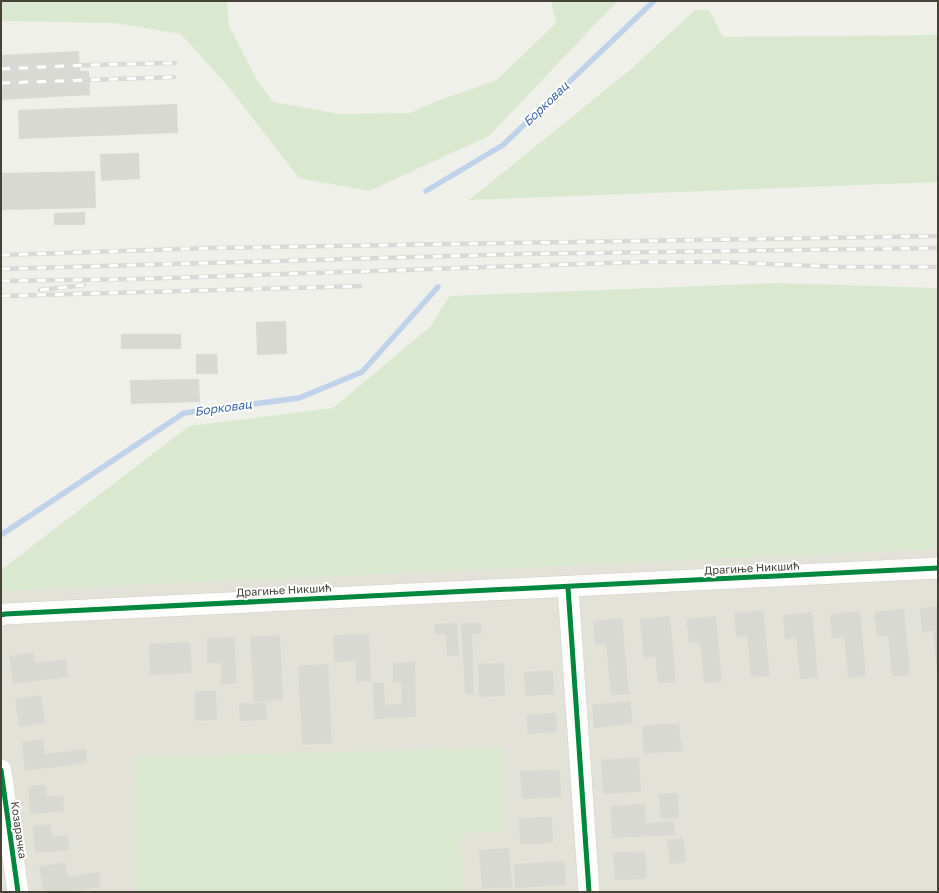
<svg xmlns="http://www.w3.org/2000/svg" width="939" height="893" font-family="'Golos Text',sans-serif">
	<style>
		.residential { fill: #e3e2d9 }
		.green { fill: #d9e8ce }
		.lines { fill: none; stroke-linecap: round; stroke-linejoin: round }
		.stream { stroke: #c0d2e9; stroke-width: 5.5 }
		.building { fill: #d9d9d4 }
		.minor-casing { stroke: #cecdc9; stroke-width: 22 }
		.minor { stroke: #fdfdfc; stroke-width: 21 }
		.rail-casing { stroke: #d9d9d8; stroke-width: 4.5 }
		.rail { stroke: #fff; stroke-width: 3; stroke-dasharray: 9; stroke-linecap: butt }
		.cycleway-casing { stroke: #fff; stroke-width: 8 }
		.cycleway { stroke: #00873e; stroke-width: 5 }
		.labels { text-anchor: middle; stroke-width: 4; stroke-linejoin: round; paint-order: stroke }
		.street-label { font-size: 11px; fill: #454238; stroke: #fff }
		.water-label { font-size: 12px; font-style: italic; fill: #3d67a5; stroke: #fff }
	</style>
	<rect width="100%" height="100%" fill="#f0f0eb"/>
	<polygon class="residential" points="938,549 938,892 1,892 1,591"/>
	<g class="green">
		<polygon points="1,1 227,1 229,26 257,80 273,102 339,114 410,113 437,101 497,80 556,23 551,1 618,1 603,16 489,136 369,191 299,178 227,85 181,34 115,23 1,21"/>
		<polygon points="695,10 709,10 723,37 938,35 938,182 469,200 630,70"/>
		<polygon points="778,283 938,288 938,549 1,591 1,570 189,426 333,408 431,326 449,296"/>
		<polygon points="502,748 504,832 461,833 462,892 138,892 135,757"/>
	</g>
	<g class="lines">
		<g class="stream">
			<polyline points="426,191 503,145 654,1"/>
			<polyline points="1,535 184,413 299,398 362,372 438,287"/>
		</g>
	</g>
	<g class="building">
		<polygon points="79,51 80,71 89,71 90,95 1,100 1,55"/>
		<polygon points="177,104 178,133 19,139 18,110"/>
		<polygon points="139,153 140,179 101,181 100,154"/>
		<polygon points="95,171 96,208 1,210 1,173"/>
		<polygon points="85,212 85,225 54,225 54,213"/>
		<polygon points="286,321 287,354 257,355 256,322"/>
		<rect x="121" y="334" width="60" height="15"/>
		<polygon points="196,354 217,354 218,374 196,374"/>
		<polygon points="199,379 200,402 131,404 130,380"/>
		<polygon points="938,606 938,671 937,671 933,631 922,633 920,608"/>
		<polygon points="904,609 910,675 892,676 888,635 877,636 874,612"/>
		<polygon points="763,610 770,676 751,677 747,636 736,637 734,613"/>
		<polygon points="860,611 866,676 848,678 844,637 832,638 830,614"/>
		<polygon points="812,612 818,678 800,679 796,638 785,639 783,615"/>
		<polygon points="670,616 676,682 658,683 655,657 644,658 640,619"/>
		<polygon points="716,616 722,682 704,683 700,642 689,643 686,619"/>
		<polygon points="622,618 629,694 611,695 606,644 595,645 593,621"/>
		<polygon points="457,623 459,655 447,656 446,634 435,634 434,624"/>
		<polygon points="461,623 481,623 482,634 472,634 474,694 465,694"/>
		<polygon points="369,634 371,681 356,682 356,661 334,662 333,635"/>
		<polygon points="280,635 283,700 254,702 250,637"/>
		<polygon points="235,637 236,683 221,684 221,663 207,663 207,638"/>
		<polygon points="190,642 192,673 150,675 149,644"/>
		<polygon points="33,652 35,663 66,659 68,677 13,684 9,656"/>
		<polygon points="415,662 416,717 374,719 373,683 384,683 385,705 402,704 401,683 393,683 393,663"/>
		<polygon points="504,663 505,696 479,697 478,664"/>
		<polygon points="328,664 332,743 302,745 298,666"/>
		<polygon points="553,670 554,694 525,696 524,672"/>
		<polygon points="195,691 216,691 217,720 195,721"/>
		<polygon points="41,695 45,723 19,727 15,699"/>
		<polygon points="630,701 633,724 594,728 592,705"/>
		<polygon points="239,703 266,703 267,720 240,721"/>
		<polygon points="556,713 557,732 528,734 526,715"/>
		<polygon points="679,723 682,751 644,754 642,726"/>
		<polygon points="43,739 45,754 86,749 87,763 25,771 22,742"/>
		<polygon points="639,757 641,792 603,794 601,760"/>
		<polygon points="560,770 561,797 522,799 520,771"/>
		<polygon points="46,785 47,797 63,796 64,811 30,814 28,786"/>
		<polygon points="678,793 679,818 661,819 659,794"/>
		<polygon points="645,804 646,823 674,821 675,835 612,838 611,806"/>
		<polygon points="552,817 553,843 520,844 519,818"/>
		<polygon points="51,824 52,837 68,835 69,850 35,853 33,826"/>
		<polygon points="683,838 686,862 670,864 667,839"/>
		<polygon points="509,848 512,887 482,889 479,850"/>
		<polygon points="645,851 647,879 615,880 613,853"/>
		<polygon points="565,861 566,885 515,888 514,864"/>
		<polygon points="65,862 68,877 99,872 101,887 70,892 44,892 39,867"/>
	</g>
	<g class="lines">
		<g class="minor-casing">
			<g id="minor">
				<polyline points="568,587 589,892"/>
				<polyline points="1,615 5,614 938,568"/>
				<polyline points="1,770 18,892"/>
			</g>
		</g>
		<use href="#minor" class="minor"/>
		<g class="rail-casing">
			<g id="rail">
				<polyline points="1,69 87,65 175,63"/>
				<polyline points="1,83 174,77"/>
				<polyline points="1,255 212,248 938,236"/>
				<polyline points="1,269 517,254 938,248"/>
				<polyline points="1,281 137,279 639,262 724,262 840,267 938,267"/>
				<polyline points="40,290 84,285"/>
				<polyline points="1,296 360,286"/>
			</g>
		</g>
		<use href="#rail" class="rail"/>
		<g class="cycleway-casing">
			<g id="cycleway">
				<polyline points="568,587 589,892"/>
				<polyline points="1,615 5,614 938,568"/>
				<polyline points="1,770 18,892"/>
			</g>
		</g>
		<use href="#cycleway" class="cycleway"/>
	</g>
	<g class="labels">
		<g class="street-label">
			<text transform="translate(752 568) rotate(-3)" y="4">Драгиње Никшић</text>
			<text transform="translate(284 590) rotate(-3)" y="4">Драгиње Никшић</text>
			<text transform="translate(19 830) rotate(82)" y="4">Козарачка</text>
		</g>
		<g class="water-label">
			<text transform="translate(546 104) rotate(-44)" y="4">Борковац</text>
			<text transform="translate(223 408) rotate(-8)" y="4">Борковац</text>
		</g>
	</g>
	<rect width="939" height="893" fill="none" stroke="#454238" stroke-width="4"/>
</svg>
